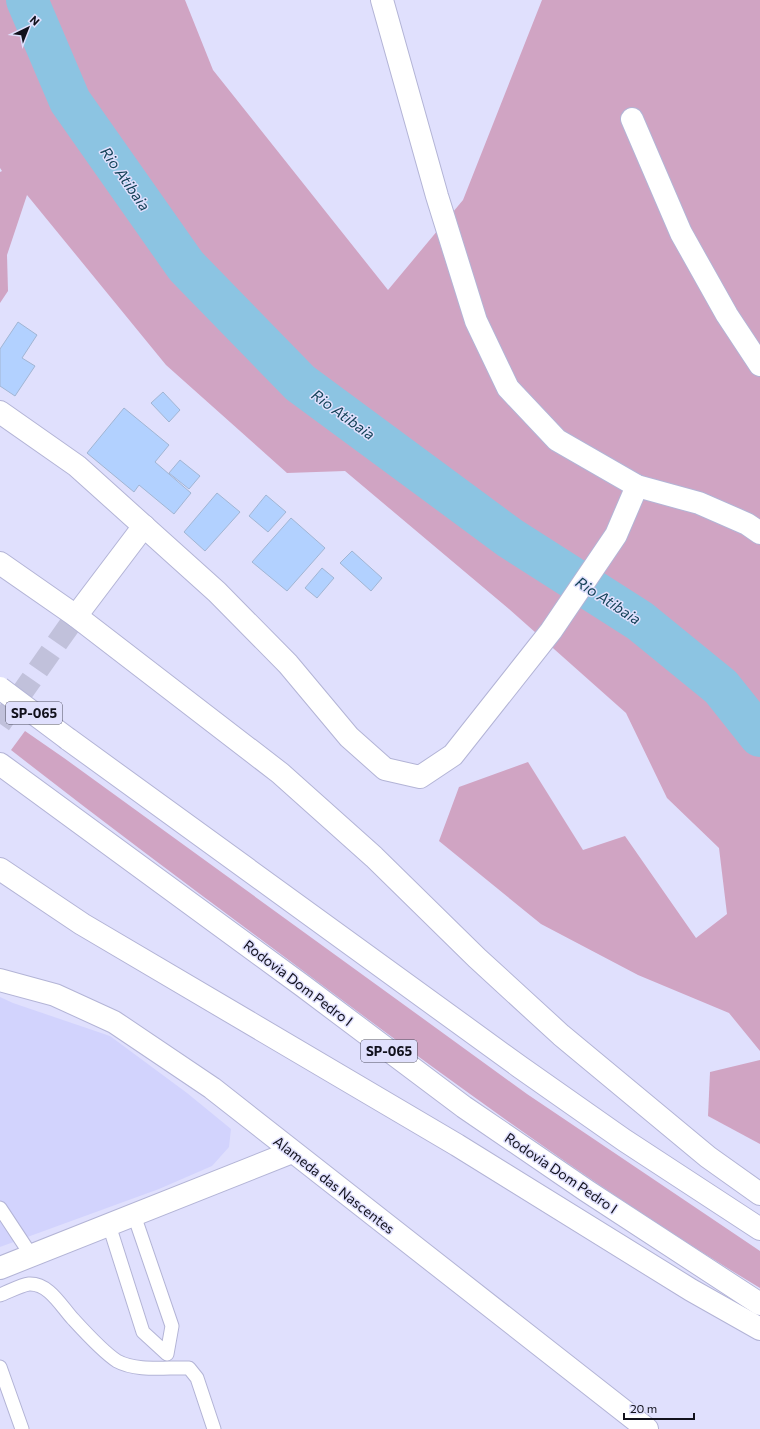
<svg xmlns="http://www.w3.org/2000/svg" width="760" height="1429" font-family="Commissioner,sans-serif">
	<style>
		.built { fill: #d2d3fd }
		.green { fill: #d0a4c3 }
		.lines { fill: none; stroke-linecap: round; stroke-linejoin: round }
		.river { stroke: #8cc4e2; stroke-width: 42 }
		.building { fill: #b2d1ff; stroke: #a1b5d3 }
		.street-tunnel { stroke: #c1c1db; stroke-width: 22; stroke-dasharray: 22 11; stroke-linecap: butt }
		.lane-casing { stroke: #b3b4d6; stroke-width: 15 }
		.street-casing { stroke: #b3b4d6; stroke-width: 24 }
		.highway-casing { stroke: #b3b4d6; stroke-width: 24 }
		.lane { stroke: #fff; stroke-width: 13 }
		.street { stroke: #fff; stroke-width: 22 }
		.highway { stroke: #fff; stroke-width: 22 }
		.highway-bridge-casing { stroke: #b3b4d6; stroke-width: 24; stroke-linecap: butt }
		.highway-bridge { stroke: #fff; stroke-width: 22 }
		.labels { text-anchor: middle; stroke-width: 3; stroke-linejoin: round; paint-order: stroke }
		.shield { fill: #e0e0fd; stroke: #4f4f60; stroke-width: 1 }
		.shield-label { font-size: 13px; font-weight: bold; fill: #11111c }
		.street-label { font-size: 14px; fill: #11111c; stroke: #e0e0fd }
		.water-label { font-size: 15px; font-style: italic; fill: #134157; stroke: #e0e0fd }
	</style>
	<rect width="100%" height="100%" fill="#e0e0fd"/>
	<polygon class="built" points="0,997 13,1003 110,1036 187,1093 231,1129 229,1147 212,1166 159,1189 0,1247"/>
	<g class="green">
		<polygon points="0,0 185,0 213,70 388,290 463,200 542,0 760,0 760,1051 729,1013 638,975 541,924 439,841 459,787 528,762 583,850 625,836 696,938 727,914 719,848 667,798 626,713 509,609 345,471 287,473 166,365 27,195 7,255 8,291 0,303 0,172 2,171 0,168"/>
		<path d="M25,731L64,758L527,1094L760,1251V1288C606,1195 461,1089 318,982C215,905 112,829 11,750Z"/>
		<polygon points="760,1060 760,1144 708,1116 710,1072"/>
	</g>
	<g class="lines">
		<polyline class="river" points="27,0 70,101 186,266 300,383 510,538 640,621 721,687 760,736"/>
	</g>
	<g class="building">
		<polygon points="18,322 37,335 22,358 35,366 15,396 0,386 0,349"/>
		<polygon points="163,392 180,410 169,422 151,403"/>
		<polygon points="124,408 169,445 155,462 191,493 174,514 139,485 134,492 87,453"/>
		<polygon points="180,460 200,476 189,489 169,473"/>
		<polygon points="217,493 240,512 205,551 184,532"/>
		<polygon points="266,495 286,512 268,532 249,516"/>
		<polygon points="291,518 325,548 287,591 252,562"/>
		<polygon points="352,551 382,578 371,591 340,563"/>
		<polygon points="322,568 334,578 317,598 305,588"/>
	</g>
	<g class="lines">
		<polyline class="street-tunnel" points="0,724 76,616"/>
		<g class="lane-casing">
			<g id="lane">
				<polyline points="0,1208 31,1255"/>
				<polyline points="109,1225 143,1332 167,1354 172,1326 134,1215"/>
				<path d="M0,1295C8,1292 21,1285 29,1284C49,1283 61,1306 73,1319C84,1331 103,1352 117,1361C137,1372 167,1367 189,1368L197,1378L214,1429"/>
				<polyline points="0,1367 22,1429"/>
			</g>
		</g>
		<g class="street-casing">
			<g id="street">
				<polyline points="382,0 437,196 476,321 508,388 557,440 637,486 699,503 747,524 760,533"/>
				<polyline points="632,119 681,233 727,315 760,365"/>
				<polyline points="0,412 77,466 217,592 288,664 349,737 385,769 420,777 453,755 551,631 616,535 637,486"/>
				<polyline points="76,616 144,526"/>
				<polyline points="0,980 55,995 114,1022 212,1088 647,1429"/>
				<polyline points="0,1268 292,1152"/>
			</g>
		</g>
		<g class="highway-casing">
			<g id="highway">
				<polyline points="0,563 76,616 280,773 374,857 477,958 561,1035 708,1157 760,1194"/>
				<polyline points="68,739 520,1067 624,1140 760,1229"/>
				<polyline points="0,764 303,986 464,1107 587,1191 760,1304"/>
				<polyline points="0,869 82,924 457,1145 691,1290 760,1329"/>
			</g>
		</g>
		<use href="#lane" class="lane"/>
		<use href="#street" class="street"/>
		<use href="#highway" class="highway"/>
		<g class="highway-bridge-casing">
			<polyline id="highway-bridge" points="0,688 68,739"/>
		</g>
		<use href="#highway-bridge" class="highway-bridge"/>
	</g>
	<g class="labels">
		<g class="shield">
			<rect x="6" y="702" width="56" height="22" rx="3"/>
			<rect x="361" y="1040" width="56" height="22" rx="3"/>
		</g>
		<g class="shield-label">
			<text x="34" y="718">SP-065</text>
			<text x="389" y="1056">SP-065</text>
		</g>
		<g class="street-label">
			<text transform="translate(298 983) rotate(37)" y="5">Rodovia Dom Pedro I</text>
			<text transform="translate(561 1173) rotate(34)" y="5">Rodovia Dom Pedro I</text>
			<text transform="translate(334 1185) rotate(38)" y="5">Alameda das Nascentes</text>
		</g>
		<g class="water-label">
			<text transform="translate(125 179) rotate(55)" y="5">Rio Atibaia</text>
			<text transform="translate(343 415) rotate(36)" y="5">Rio Atibaia</text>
			<text transform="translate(608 601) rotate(33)" y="5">Rio Atibaia</text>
		</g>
	</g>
	<g transform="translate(28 28) rotate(43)" stroke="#e0e0fd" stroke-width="3" paint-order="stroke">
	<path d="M0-3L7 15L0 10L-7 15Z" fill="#11111c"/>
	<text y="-6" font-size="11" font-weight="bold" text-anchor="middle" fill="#11111c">N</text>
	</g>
	<path d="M624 1413v6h70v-6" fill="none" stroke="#11111c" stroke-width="2"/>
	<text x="630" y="1413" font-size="12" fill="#11111c" stroke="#e0e0fd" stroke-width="3" paint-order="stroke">20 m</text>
</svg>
